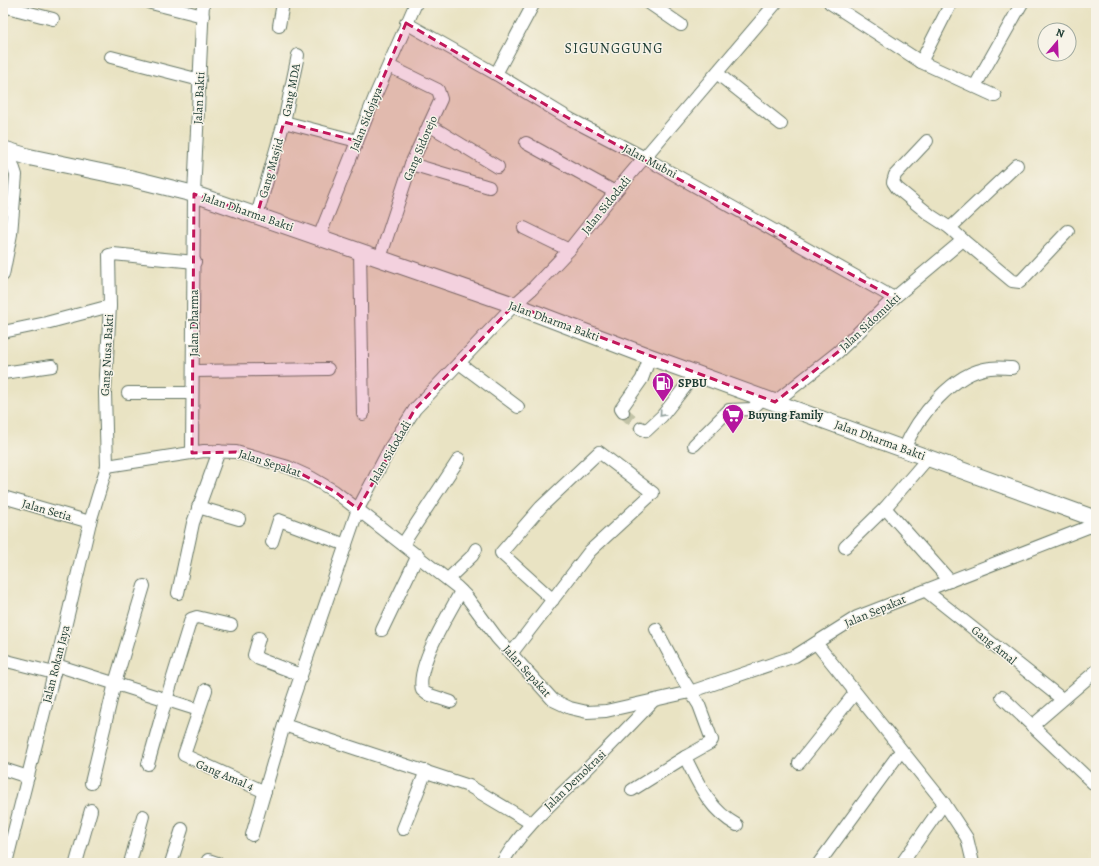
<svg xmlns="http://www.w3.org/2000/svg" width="1099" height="866" font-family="Alegreya,serif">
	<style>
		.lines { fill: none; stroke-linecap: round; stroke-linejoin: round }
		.minor-tunnel { stroke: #c1c2a6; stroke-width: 12; stroke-dasharray: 12 6; stroke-linecap: butt }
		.minor-casing { stroke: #676; stroke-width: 14 }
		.major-casing { stroke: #676; stroke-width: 18 }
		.minor { stroke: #fff; stroke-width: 12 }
		.major { stroke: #fff; stroke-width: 16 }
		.oneway { stroke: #8f9e9a }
		.marked { fill: #c2185b; fill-opacity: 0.2; stroke: #c2185b; stroke-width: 3; stroke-dasharray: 8 5; stroke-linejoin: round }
		.labels { text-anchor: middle; stroke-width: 3; stroke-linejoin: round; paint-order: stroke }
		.street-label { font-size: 12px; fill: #1f3d34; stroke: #f7f3e8 }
		.poi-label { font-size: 12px; font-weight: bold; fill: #1f3d34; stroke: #f7f3e8; text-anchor: start }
		.quarter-label { font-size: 14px; letter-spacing: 1px; fill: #1f3d34; stroke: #f7f3e8 }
	</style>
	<rect width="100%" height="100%" fill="#f7f3e8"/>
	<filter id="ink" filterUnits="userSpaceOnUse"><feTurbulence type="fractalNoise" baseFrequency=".025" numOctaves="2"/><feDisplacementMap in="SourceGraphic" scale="8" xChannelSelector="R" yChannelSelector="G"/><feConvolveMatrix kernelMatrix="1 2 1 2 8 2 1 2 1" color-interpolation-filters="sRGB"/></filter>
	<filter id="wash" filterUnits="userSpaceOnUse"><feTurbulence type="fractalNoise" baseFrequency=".012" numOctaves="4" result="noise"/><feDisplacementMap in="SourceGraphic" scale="16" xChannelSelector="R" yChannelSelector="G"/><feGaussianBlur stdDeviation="0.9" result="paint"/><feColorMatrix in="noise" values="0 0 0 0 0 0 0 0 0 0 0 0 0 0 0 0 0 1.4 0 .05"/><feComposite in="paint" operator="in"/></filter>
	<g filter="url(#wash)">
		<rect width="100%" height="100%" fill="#e9e3c3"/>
	</g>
	<g filter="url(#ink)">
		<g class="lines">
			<polyline class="minor-tunnel" points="623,412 641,428"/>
			<g class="minor-casing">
				<g id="minor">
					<polyline points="151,3 203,16"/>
					<polyline points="649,3 681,25"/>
					<polyline points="830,3 921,62 995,96"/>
					<polyline points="3,6 53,19"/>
					<polyline points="406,23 496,74 570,119 645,158 894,298"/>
					<polyline points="279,26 283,3"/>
					<polyline points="298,55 284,122 357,141"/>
					<polyline points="111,57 200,80"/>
					<polyline points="921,62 951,3"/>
					<polyline points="496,74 534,3"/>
					<polyline points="718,74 781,124"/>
					<polyline points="975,86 1022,3"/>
					<polyline points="429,125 498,167"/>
					<polyline points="927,141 895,175 893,182 897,188 930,215 950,228"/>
					<polyline points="526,143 615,192"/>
					<polyline points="411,164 489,187"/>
					<polyline points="257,215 284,122"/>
					<polyline points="524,228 569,250"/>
					<polyline points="319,237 376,94 416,3"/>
					<polyline points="963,240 1012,281 1020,282 1068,231"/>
					<polyline points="360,251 363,414"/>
					<polyline points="380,258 411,164 441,99 438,90 389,66"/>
					<polyline points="3,275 11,234 16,175 8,151"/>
					<polyline points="3,332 46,323 110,306"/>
					<polyline points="459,363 518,407"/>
					<polyline points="194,371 328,369"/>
					<polyline points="3,373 52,366"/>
					<polyline points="128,393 192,393"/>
					<polyline points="775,402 838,352 894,298 963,240 950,228 1017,165"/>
					<polyline points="623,412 621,409 642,379 650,357"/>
					<polyline points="641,428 646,431 662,416 696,373"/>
					<polyline points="694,445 729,410 752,409 763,398"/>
					<path d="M904,449C917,418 953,372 990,368C997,367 1005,368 1012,368"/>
					<polyline points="192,453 194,194 203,3"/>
					<polyline points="107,466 204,451 236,452 288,467 310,477 334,491 457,587 466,596 497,638 553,700 570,708 587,712 606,711 690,692 795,656 857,617 1096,524"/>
					<polyline points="3,497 90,522"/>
					<polyline points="198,507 239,519"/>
					<polyline points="885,508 950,581"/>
					<polyline points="272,542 279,520 346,545"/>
					<polyline points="403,544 459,459"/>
					<polyline points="845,547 885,508 928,458"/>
					<polyline points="448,579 472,556 476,549"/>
					<polyline points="926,591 1062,699"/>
					<polyline points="178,593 193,523 219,451"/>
					<polyline points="382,630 418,555"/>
					<polyline points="259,638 254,655 259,659 301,675"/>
					<polyline points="816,643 944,803 967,838 973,863"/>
					<polyline points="511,654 590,551 653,493 599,452 541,507 501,553 553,600"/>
					<polyline points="3,660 54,673"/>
					<polyline points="56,665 199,710"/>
					<polyline points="206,690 184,755 265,792"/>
					<polyline points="1002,697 1096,786"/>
					<path d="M451,702L427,694L422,690C416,665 449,614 461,591"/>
					<polyline points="284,725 469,786 531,823"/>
					<polyline points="1032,726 1096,671"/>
					<path d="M685,757C698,783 709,810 737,825"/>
					<polyline points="799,763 855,693"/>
					<polyline points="148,764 166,700 191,619 197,617 231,625"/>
					<polyline points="3,769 28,777"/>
					<polyline points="91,783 115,683 144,586"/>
					<polyline points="632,790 685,757 710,743 712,740 699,705 682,678 656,629"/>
					<polyline points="403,829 426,771"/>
					<polyline points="252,835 284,725 358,509 390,448 415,409 514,305 532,289 569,250 615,192 776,3"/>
					<polyline points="208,860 217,863"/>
					<polyline points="6,863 56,665 90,522 107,466 105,393 110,306 109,255 113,254 195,262"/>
					<polyline points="76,863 91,810"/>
					<polyline points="130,863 143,816"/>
					<polyline points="171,863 182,829"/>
					<path d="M502,863C522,829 551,804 579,777C604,752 629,727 653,701"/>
					<polyline points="819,863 901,751"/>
					<polyline points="902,863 944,803"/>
				</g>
			</g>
			<g class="major-casing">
				<polyline id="major" points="3,149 29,157 134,179 194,194 514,305 650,357 1096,519"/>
			</g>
			<use href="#minor" class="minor"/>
			<use href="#major" class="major"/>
		</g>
		<defs><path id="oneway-chevron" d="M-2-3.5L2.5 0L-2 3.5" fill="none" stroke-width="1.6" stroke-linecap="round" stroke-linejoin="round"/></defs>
		<use class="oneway" href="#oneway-chevron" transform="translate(662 414) rotate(132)"/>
	</g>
	<path class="marked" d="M406,23L570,119L894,298L838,352L775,402L514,305L415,409L358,509L334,491L288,467L236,452L192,453L194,194L257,215L284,122L357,141Z"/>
	<defs>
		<g id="fuel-pin" transform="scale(1.15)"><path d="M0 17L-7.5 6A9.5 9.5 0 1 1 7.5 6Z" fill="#b5179e" stroke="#f7f3e8"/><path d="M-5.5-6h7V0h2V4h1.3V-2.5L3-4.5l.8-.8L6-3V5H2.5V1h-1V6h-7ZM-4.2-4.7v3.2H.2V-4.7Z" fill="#fff"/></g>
		<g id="supermarket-pin" transform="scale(1.15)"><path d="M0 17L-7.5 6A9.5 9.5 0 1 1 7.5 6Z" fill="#b5179e" stroke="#f7f3e8"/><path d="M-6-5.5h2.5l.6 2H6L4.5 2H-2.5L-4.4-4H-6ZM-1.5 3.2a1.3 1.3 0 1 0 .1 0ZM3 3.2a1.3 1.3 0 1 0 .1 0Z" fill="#fff"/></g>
	</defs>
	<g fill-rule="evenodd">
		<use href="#fuel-pin" x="663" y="383"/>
		<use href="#supermarket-pin" x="733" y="415"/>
	</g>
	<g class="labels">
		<g class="street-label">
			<text transform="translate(291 90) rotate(-79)" y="4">Gang MDA</text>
			<text transform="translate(199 98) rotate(-87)" y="4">Jalan Bakti</text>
			<text transform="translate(366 119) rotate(-68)" y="4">Jalan Sidojaya</text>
			<text transform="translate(420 148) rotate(-67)" y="4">Gang Sidorejo</text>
			<text transform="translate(650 161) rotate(28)" y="4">Jalan Mubni</text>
			<text transform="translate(271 168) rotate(-74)" y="4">Gang Masjid</text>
			<text transform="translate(606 205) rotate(-51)" y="4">Jalan Sidodadi</text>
			<text transform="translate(248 212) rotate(19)" y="4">Jalan Dharma Bakti</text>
			<text transform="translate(554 321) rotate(20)" y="4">Jalan Dharma Bakti</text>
			<text transform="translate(870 322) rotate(-43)" y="4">Jalan Sidomukti</text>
			<text transform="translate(194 323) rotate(-90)" y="4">Jalan Dharma</text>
			<text transform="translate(107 355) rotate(-87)" y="4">Gang Nusa Bakti</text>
			<text transform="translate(880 440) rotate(20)" y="4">Jalan Dharma Bakti</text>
			<text transform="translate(390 452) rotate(-60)" y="4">Jalan Sidodadi</text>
			<text transform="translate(270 463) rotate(18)" y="4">Jalan Sepakat</text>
			<text transform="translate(47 510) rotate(16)" y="4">Jalan Setia</text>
			<text transform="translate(875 611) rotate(-23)" y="4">Jalan Sepakat</text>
			<text transform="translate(994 645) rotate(39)" y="4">Gang Amal</text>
			<text transform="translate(56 664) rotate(-76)" y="4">Jalan Rokan Jaya</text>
			<text transform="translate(527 671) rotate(48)" y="4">Jalan Sepakat</text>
			<text transform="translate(225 775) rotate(23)" y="4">Gang Amal 4</text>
			<text transform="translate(575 780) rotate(-44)" y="4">Jalan Demokrasi</text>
		</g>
		<g class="poi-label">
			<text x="678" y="387">SPBU</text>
			<text x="748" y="419">Buyung Family</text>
		</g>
		<g class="quarter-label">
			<text x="614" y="53">SIGUNGGUNG</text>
		</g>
	</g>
	<rect width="1099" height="866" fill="none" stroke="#f7f3e8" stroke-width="16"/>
	<g transform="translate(1057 42) rotate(19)"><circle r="19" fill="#f7f3e8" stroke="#a1aaa0"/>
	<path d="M0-3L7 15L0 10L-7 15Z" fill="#b5179e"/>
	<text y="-6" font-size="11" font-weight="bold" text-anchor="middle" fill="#1f3d34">N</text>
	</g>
</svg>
